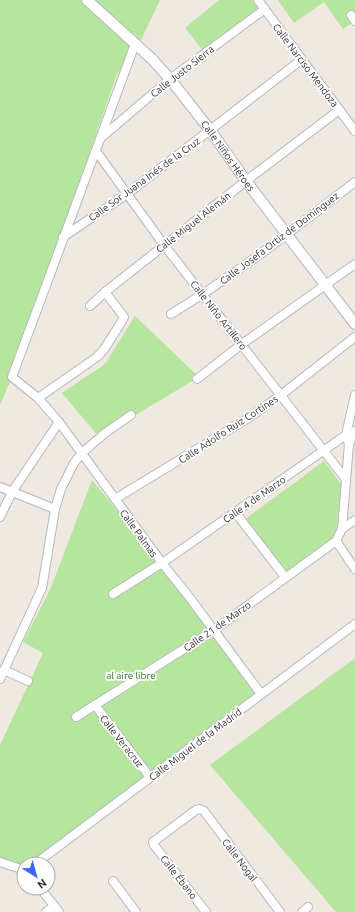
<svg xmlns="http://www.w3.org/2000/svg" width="355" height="912" font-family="Ubuntu,sans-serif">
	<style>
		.green { fill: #b6e59e }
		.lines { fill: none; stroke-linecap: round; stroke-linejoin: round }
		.minor-casing { stroke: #b4b7c1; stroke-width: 10 }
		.tertiary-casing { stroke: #b4b7c1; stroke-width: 12 }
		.minor { stroke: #fff; stroke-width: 8 }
		.tertiary { stroke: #fff; stroke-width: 10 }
		.labels { text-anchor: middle; stroke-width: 3.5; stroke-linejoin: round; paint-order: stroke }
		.street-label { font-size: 10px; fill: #2e2e2e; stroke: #fff }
		.park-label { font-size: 10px; fill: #2c6e1b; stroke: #fff }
	</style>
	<rect width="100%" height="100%" fill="#efe9e1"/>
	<g class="green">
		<polygon points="0,0 87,0 135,44 116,77 12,377 0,405"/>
		<polygon points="93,0 160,0 141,40"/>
		<polygon points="219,0 252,0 259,9 205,53 185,28"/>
		<polygon points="278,0 355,0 355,21 343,29 324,2 294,23"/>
		<polygon points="135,316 199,377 99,437 62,393 105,364"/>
		<polygon points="324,461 342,485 335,539 286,577 244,520"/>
		<polygon points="92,480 167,570 256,693 36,864 24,864 24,869 0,862 0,745 43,653 23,642 50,590"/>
		<polygon points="355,658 355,912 336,912 210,765"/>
	</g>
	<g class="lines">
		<g class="minor-casing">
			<g id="minor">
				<polyline points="258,0 355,131"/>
				<polyline points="351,15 355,21"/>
				<path d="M135,44C95,155 53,266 12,377L38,398L59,422L162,563L190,598L261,694"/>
				<polyline points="102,137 170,79 265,9"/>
				<polyline points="96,151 164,245 345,478"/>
				<polyline points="63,237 127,194 301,60"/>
				<polyline points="90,306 105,292 246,181 339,110"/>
				<path d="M171,314C236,275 295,228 355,182"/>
				<polyline points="197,379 242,344 355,264"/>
				<polyline points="38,398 97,357 105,348 122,321 124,317 105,292"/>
				<polyline points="349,444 355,431"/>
				<polyline points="0,487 55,509"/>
				<polyline points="115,499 250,417 281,395 355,337"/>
				<polyline points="235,512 285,577"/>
				<polyline points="0,517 12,492 59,422"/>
				<polyline points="342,529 355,520"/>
				<polyline points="336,541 355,569"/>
				<polyline points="113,594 162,563 346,435"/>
				<polyline points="4,670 28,681"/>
				<polyline points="0,679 42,588 55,509 61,489 74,463 82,453 105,433 131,415"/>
				<polyline points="95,705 150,777"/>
				<polyline points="76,717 214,630 336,541 342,529 349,444 346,435 355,395"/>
				<polyline points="0,862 24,870"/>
				<polyline points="35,864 355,624"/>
				<polyline points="113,881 136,912"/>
				<polyline points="40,888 59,912"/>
				<polyline points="46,912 54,906"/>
				<polyline points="206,912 154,845 153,842 196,810 200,809 204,811 280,912"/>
				<polyline points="302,912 308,907"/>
			</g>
		</g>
		<g class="tertiary-casing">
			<g id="tertiary">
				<path id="s1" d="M87,0L152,59L170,79L210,130L246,181L355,324"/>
			</g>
		</g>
		<use href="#minor" class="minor"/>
		<use href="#tertiary" class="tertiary"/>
	</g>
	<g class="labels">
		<g class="street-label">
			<text transform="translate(306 65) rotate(53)" y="4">Calle Narciso Mendoza</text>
			<text transform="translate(182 71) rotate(-38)" y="4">Calle Justo Sierra</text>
			<text dy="4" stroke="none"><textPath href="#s1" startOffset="211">Calle Niños Héroes</textPath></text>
			<text transform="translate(144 179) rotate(-36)" y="4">Calle Sor Juana Inés de la Cruz</text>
			<text transform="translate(193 222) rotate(-38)" y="4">Calle Miguel Alemán</text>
			<text transform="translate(279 238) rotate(-37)" y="4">Calle Josefa Ortiz de Domínguez</text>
			<text transform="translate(219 315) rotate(52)" y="4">Calle Niño Artillero</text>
			<text transform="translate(228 429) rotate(-33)" y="4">Calle Adolfo Ruiz Cortines</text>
			<text transform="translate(254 499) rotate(-35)" y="4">Calle 4 de Marzo</text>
			<text transform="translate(139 533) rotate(54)" y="4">Calle Palmas</text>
			<text transform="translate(217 626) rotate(-35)" y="4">Calle 21 de Marzo</text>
			<text transform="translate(122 741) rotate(52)" y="4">Calle Veracruz</text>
			<text transform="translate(195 744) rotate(-37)" y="4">Calle Miguel de la Madrid</text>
			<text transform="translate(240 860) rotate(53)" y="4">Calle Nogal</text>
			<text transform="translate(179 877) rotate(52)" y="4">Calle Ébano</text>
		</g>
		<g class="park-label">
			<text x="131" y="679">al aire libre</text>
		</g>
	</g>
	<g transform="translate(36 876) rotate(143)"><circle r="19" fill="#ffffff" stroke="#ababab"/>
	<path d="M0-3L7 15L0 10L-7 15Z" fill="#4264fb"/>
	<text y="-6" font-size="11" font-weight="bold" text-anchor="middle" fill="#2e2e2e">N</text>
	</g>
</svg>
